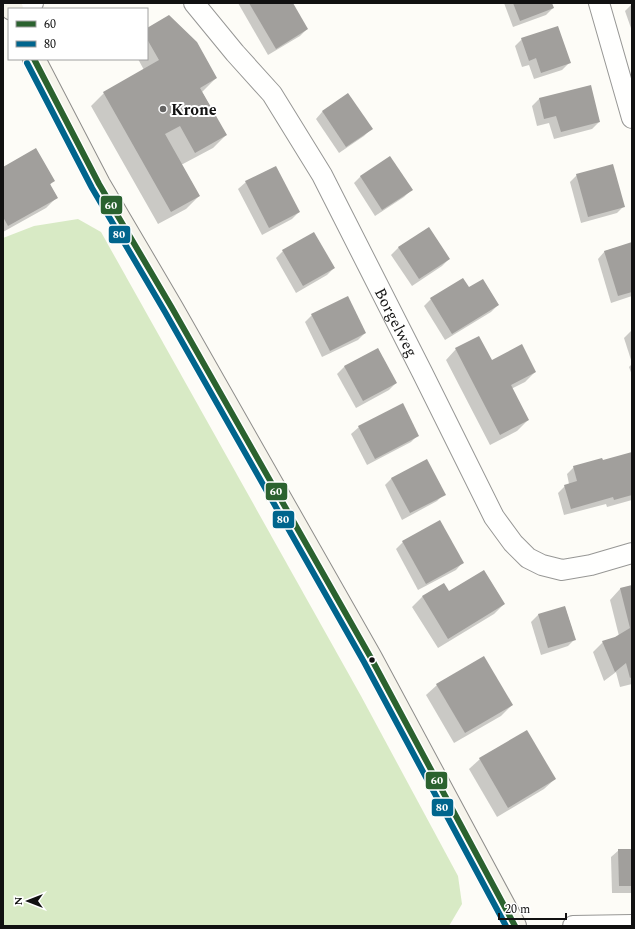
<svg xmlns="http://www.w3.org/2000/svg" width="635" height="929" font-family="Spectral,serif">
	<style>
		.forest { fill: #d8eac5 }
		.shadow { fill: #0003 }
		.building { fill: #a19f9c }
		.lines { fill: none; stroke-linecap: round; stroke-linejoin: round }
		.street-casing { stroke: #979795; stroke-width: 22 }
		.secondary-casing { stroke: #8e8d8b; stroke-width: 24 }
		.street { stroke: #fffffe; stroke-width: 20 }
		.secondary { stroke: #f6f4eb; stroke-width: 22 }
		.bus-1-casing { stroke: #fff; stroke-width: 9 }
		.bus-2-casing { stroke: #fff; stroke-width: 9 }
		.bus-1 { stroke: #2b622f; stroke-width: 6 }
		.bus-2 { stroke: #00658d; stroke-width: 6 }
		.poi-dot { fill: #646362; stroke: #fff; stroke-width: 1.5 }
		.bus-dot { fill: #111; stroke: #fff; stroke-width: 1.5 }
		.labels { text-anchor: middle; stroke-width: 4; stroke-linejoin: round; paint-order: stroke }
		.poi-label { font-size: 16px; font-weight: bold; fill: #111; stroke: #fff; text-anchor: start }
		.street-label { font-size: 16px; fill: #111; stroke: #fff }
		.line-badge { stroke: #fff; stroke-width: 1.5 }
		.badge-label { font-size: 11px; text-anchor: middle; font-weight: bold; fill: #fff }
	</style>
	<rect width="100%" height="100%" fill="#fdfcf7"/>
	<polygon class="forest" points="78,219 101,232 361,696 458,876 462,904 449,926 3,926 3,238 34,226"/>
	<g class="shadow">
		<polygon points="238,3 292,3 307,29 300,36 268,55"/>
		<polygon points="504,3 551,3 553,8 546,15 513,27"/>
		<polygon points="632,4 632,31 625,11"/>
		<polygon points="147,29 216,78 202,92 226,135 213,148 181,165 199,196 186,209 158,224 91,106 104,93 144,70 138,59 147,59"/>
		<polygon points="522,39 569,63 562,70 534,79 529,65 522,67 515,46"/>
		<polygon points="590,86 599,122 592,129 554,139 549,123 537,126 532,106 539,99"/>
		<polygon points="348,94 371,129 364,136 339,153 316,119 322,112"/>
		<polygon points="275,167 299,212 292,219 262,235 238,189 246,182"/>
		<polygon points="3,168 53,181 50,185 57,197 46,208 3,232"/>
		<polygon points="577,175 624,206 617,213 581,223 570,182"/>
		<polygon points="361,176 411,190 404,197 375,216 354,183"/>
		<polygon points="429,228 449,259 442,266 412,286 391,255 398,248"/>
		<polygon points="632,243 632,296 611,303 598,259 605,251"/>
		<polygon points="283,251 334,268 327,275 296,293 276,258"/>
		<polygon points="469,288 498,305 491,312 445,340 424,306 431,299"/>
		<polygon points="312,315 365,333 358,340 322,357 305,322"/>
		<polygon points="632,330 632,363 624,338"/>
		<polygon points="378,349 396,383 389,390 356,408 337,374 344,367"/>
		<polygon points="456,349 491,361 535,372 525,382 511,389 528,420 517,431 490,445 446,360"/>
		<polygon points="632,364 632,375 629,367"/>
		<polygon points="359,427 418,435 411,442 367,465 351,434"/>
		<polygon points="632,453 632,500 607,507 606,504 564,515 558,493 565,486 569,484 567,474 574,467 602,461"/>
		<polygon points="392,478 444,494 437,501 402,520 385,485"/>
		<polygon points="403,542 463,562 456,570 418,590 396,549"/>
		<polygon points="444,584 449,593 504,604 494,614 438,648 412,607 422,597"/>
		<polygon points="632,586 632,684 620,687 616,672 604,681 593,652 603,642 619,636 610,600 620,589"/>
		<polygon points="565,607 575,639 568,646 541,655 531,622 538,615"/>
		<polygon points="437,685 512,705 501,716 454,743 426,695"/>
		<polygon points="480,759 555,779 544,789 497,817 469,769"/>
		<polygon points="619,850 632,850 632,893 612,893 611,857"/>
	</g>
	<g class="building">
		<polygon points="249,3 293,3 308,29 276,49"/>
		<polygon points="513,3 552,3 554,8 520,21"/>
		<polygon points="169,15 197,42 217,78 200,88 227,135 195,153 180,126 165,134 200,196 171,212 103,92 159,60 147,39 147,28"/>
		<polygon points="558,26 571,63 541,73 536,58 529,61 521,38"/>
		<polygon points="591,85 600,122 561,132 556,116 544,119 539,98"/>
		<polygon points="348,93 373,129 346,147 322,111"/>
		<polygon points="36,148 55,181 50,184 58,198 8,226 3,217 3,167"/>
		<polygon points="390,156 413,190 382,210 360,176"/>
		<polygon points="613,164 625,207 588,217 576,174"/>
		<polygon points="276,166 300,212 269,228 245,181"/>
		<polygon points="429,227 450,259 419,279 398,247"/>
		<polygon points="314,232 335,268 303,286 282,250"/>
		<polygon points="632,242 632,292 618,296 604,251"/>
		<polygon points="463,278 469,287 483,279 499,305 452,334 430,298"/>
		<polygon points="348,296 366,333 330,351 311,314"/>
		<polygon points="479,336 492,360 522,344 536,372 511,385 529,420 500,435 455,348"/>
		<polygon points="378,348 397,383 363,401 344,366"/>
		<polygon points="403,403 419,436 375,459 358,426"/>
		<polygon points="632,452 632,495 614,500 613,497 571,509 564,485 577,481 573,466 602,458 603,460"/>
		<polygon points="427,459 446,495 410,513 391,478"/>
		<polygon points="440,520 464,563 426,584 402,541"/>
		<polygon points="484,570 505,604 448,639 422,596 444,583 449,591"/>
		<polygon points="632,585 632,677 630,678 626,663 615,672 602,641 615,637 630,628 620,588"/>
		<polygon points="565,606 576,640 548,648 538,614"/>
		<polygon points="484,656 513,705 465,733 436,684"/>
		<polygon points="527,730 556,779 508,808 479,758"/>
		<polygon points="618,849 632,849 632,886 619,886"/>
	</g>
	<g class="lines">
		<g class="street-casing">
			<g id="street">
				<path id="s1" d="M194,3L235,53L272,94L322,175L422,372L494,517L513,543L528,558L542,565L562,570L591,565L632,553"/>
				<polyline points="599,3 632,118"/>
				<polyline points="12,9 33,3"/>
				<polyline points="573,926 632,925"/>
			</g>
		</g>
		<g class="secondary-casing">
			<g id="secondary">
				<polyline points="10,3 12,9"/>
				<polyline points="34,59 99,184 172,308 371,658 515,926"/>
			</g>
		</g>
		<use href="#street" class="street"/>
		<use href="#secondary" class="secondary"/>
		<g class="bus-1-casing">
			<polyline id="bus-1" points="34,59 99,184 172,308 371,658 515,926"/>
		</g>
		<g class="bus-2-casing">
			<polyline id="bus-2" points="27,63 92,188 165,312 364,662 506,926"/>
		</g>
		<use href="#bus-1" class="bus-1"/>
		<use href="#bus-2" class="bus-2"/>
	</g>
	<circle class="poi-dot" cx="163" cy="109" r="4"/>
	<circle class="bus-dot" cx="372" cy="660" r="3.5"/>
	<g class="labels">
		<g class="poi-label">
			<text x="171" y="115">Krone</text>
		</g>
		<g class="street-label">
			<text dy="6" stroke="none"><textPath href="#s1" startOffset="380">Borgelweg</textPath></text>
		</g>
	</g>
	<g class="line-badge">
		<rect x="100" y="195" width="23" height="20" rx="4" fill="#2b622f"/>
		<rect x="108" y="225" width="23" height="19" rx="4" fill="#00658d"/>
		<rect x="265" y="482" width="23" height="19" rx="4" fill="#2b622f"/>
		<rect x="272" y="510" width="23" height="19" rx="4" fill="#00658d"/>
		<rect x="425" y="771" width="23" height="19" rx="4" fill="#2b622f"/>
		<rect x="431" y="798" width="23" height="19" rx="4" fill="#00658d"/>
	</g>
	<g class="badge-label">
		<text x="111" y="209">60</text>
		<text x="119" y="238">80</text>
		<text x="276" y="495">60</text>
		<text x="283" y="523">80</text>
		<text x="437" y="784">60</text>
		<text x="442" y="811">80</text>
	</g>
	<rect width="635" height="929" fill="none" stroke="#111111" stroke-width="8"/>
	<rect x="8" y="8" width="140" height="52" fill="#ffffff" stroke="#a0a0a0"/>
	<rect x="16" y="21" width="20" height="6" fill="#2b622f" stroke="#a0a0a0"/>
	<text x="44" y="28" font-size="12" fill="#111111">60</text>
	<rect x="16" y="41" width="20" height="6" fill="#00658d" stroke="#a0a0a0"/>
	<text x="44" y="48" font-size="12" fill="#111111">80</text>
	<g transform="translate(28 901) rotate(270)" stroke="#ffffff" stroke-width="3" paint-order="stroke">
	<path d="M0-3L7 15L0 10L-7 15Z" fill="#111111"/>
	<text y="-6" font-size="11" font-weight="bold" text-anchor="middle" fill="#111111">N</text>
	</g>
	<path d="M499 913v6h67v-6" fill="none" stroke="#111111" stroke-width="2"/>
	<text x="505" y="913" font-size="12" fill="#111111" stroke="#ffffff" stroke-width="3" paint-order="stroke">20 m</text>
</svg>
